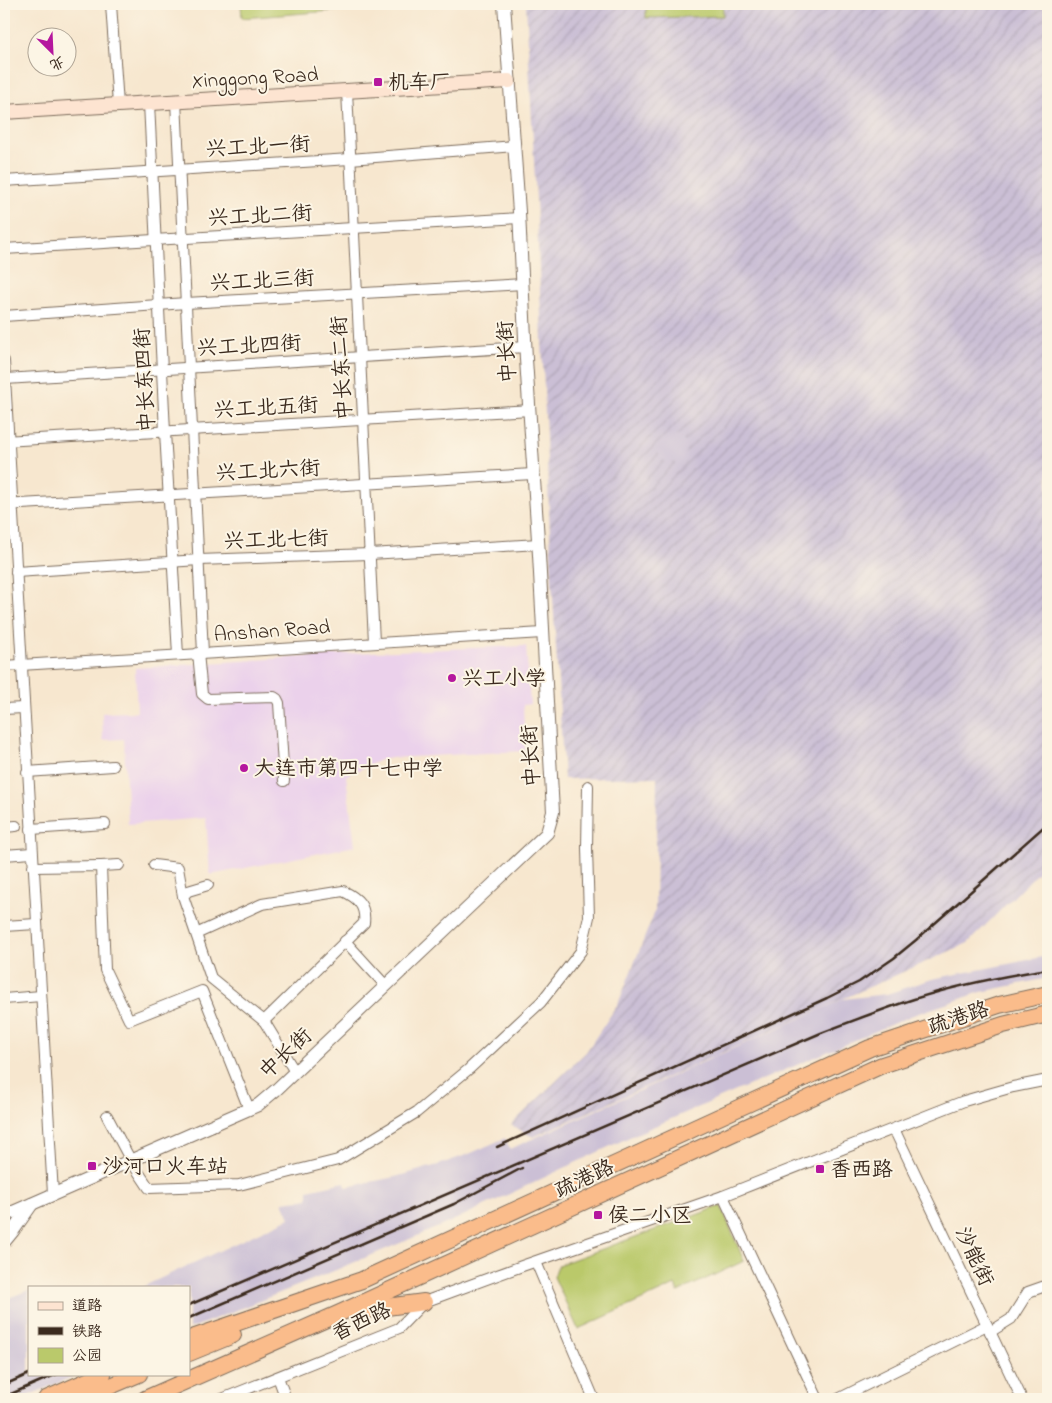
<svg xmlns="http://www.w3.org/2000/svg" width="1052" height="1403" font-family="'Indie Flower','LXGW WenKai TC',sans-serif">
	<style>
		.built { fill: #ebd1eb }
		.industrial { fill: url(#industrial-furrows) }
		.railway { fill: #cbbfd5 }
		.green { fill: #bac96b; stroke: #7a7a44 }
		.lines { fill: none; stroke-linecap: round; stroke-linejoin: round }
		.minor-casing { stroke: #7d6c5c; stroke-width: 12 }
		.tertiary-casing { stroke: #7d6c5c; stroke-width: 14 }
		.secondary-casing { stroke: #7d6c5c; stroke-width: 16 }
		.trunk-casing { stroke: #7d6c5c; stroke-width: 18 }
		.minor { stroke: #fff; stroke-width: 10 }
		.tertiary { stroke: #fff; stroke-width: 12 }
		.secondary { stroke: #fde4d1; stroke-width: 14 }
		.trunk { stroke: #fabc8b; stroke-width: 16 }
		.rail { stroke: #3b2a1e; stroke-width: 2.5 }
		.poi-dot { fill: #b5179e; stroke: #fcf5e5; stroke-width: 2 }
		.labels { text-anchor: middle; stroke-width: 4; stroke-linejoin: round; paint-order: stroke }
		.street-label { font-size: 21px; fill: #3b2a1e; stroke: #fcf5e5 }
		.poi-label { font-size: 21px; fill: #3b2a1e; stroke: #fcf5e5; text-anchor: start }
	</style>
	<defs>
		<pattern id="industrial-furrows" width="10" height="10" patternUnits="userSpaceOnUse" patternTransform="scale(1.25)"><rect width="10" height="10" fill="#cbbfd5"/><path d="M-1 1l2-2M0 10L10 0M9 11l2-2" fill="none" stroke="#afa4b6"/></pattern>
	</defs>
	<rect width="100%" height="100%" fill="#fcf5e5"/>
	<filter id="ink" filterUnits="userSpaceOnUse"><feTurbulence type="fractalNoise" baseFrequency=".02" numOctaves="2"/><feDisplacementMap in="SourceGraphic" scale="10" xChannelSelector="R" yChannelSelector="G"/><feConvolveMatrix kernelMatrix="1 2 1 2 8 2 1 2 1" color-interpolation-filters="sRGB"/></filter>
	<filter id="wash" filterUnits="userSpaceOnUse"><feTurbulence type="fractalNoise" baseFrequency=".0096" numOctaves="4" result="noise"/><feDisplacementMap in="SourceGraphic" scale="20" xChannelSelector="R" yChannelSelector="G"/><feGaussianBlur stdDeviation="1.12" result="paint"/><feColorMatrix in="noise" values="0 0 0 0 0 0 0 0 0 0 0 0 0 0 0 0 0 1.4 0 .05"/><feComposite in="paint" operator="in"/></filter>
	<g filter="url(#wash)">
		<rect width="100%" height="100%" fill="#f7e7cf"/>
		<polygon class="built" points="526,646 530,704 523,705 525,751 391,758 380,760 346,776 355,846 210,875 206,818 128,824 124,739 103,740 102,713 137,712 135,668 373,652"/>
		<polygon class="industrial" points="526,4 1048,4 1048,862 968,943 533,1137 511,1125 586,1052 618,1004 655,911 657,777 564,779 552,582 537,220"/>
		<g class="railway">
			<circle cx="672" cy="449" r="14"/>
			<polygon points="1048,956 1048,978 981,992 913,1015 636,1134 448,1223 317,1278 189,1329 189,1287 142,1287 290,1218 283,1202 308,1199 308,1190 345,1182 346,1187 395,1177 438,1165 469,1154 505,1138 510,1149 843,999 887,994 932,979"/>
			<polygon points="29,1290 29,1374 79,1374 20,1399 4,1399 4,1300"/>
		</g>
		<g class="green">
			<polygon points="241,4 421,4 420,6 396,6 242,18"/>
			<polygon points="646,4 723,4 723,16 646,18"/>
			<polygon points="721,1206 744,1261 678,1292 675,1285 578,1329 554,1277 558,1265"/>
		</g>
	</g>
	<g filter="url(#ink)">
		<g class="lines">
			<g class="minor-casing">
				<g id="minor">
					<polyline points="111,4 118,105"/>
					<polyline points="347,91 374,642"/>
					<polyline points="176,101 203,653"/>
					<polyline points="149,103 165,432 178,655"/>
					<polyline points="4,181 350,159 515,146"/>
					<polyline points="4,249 519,218"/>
					<polyline points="4,316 186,303 523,284"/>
					<polyline points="4,361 53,1194"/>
					<path d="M5,379C178,367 352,359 526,347"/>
					<polyline points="4,441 530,410"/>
					<polyline points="4,505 533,474"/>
					<polyline points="16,572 199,560 370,554 538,544"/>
					<polyline points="198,653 202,694 208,699 274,697 277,699 279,703 284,781"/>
					<polyline points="4,666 542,633"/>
					<polyline points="4,709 23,708"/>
					<polyline points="27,772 113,766"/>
					<polyline points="4,827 16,826"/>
					<polyline points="31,829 105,824"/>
					<polyline points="4,855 32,853"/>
					<polyline points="154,865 178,868 183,896"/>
					<polyline points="101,866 119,865"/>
					<polyline points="33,867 101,866 105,970 129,1020 202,991 249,1109"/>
					<polyline points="4,926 36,924"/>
					<path d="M196,934L262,904L343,891C358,898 366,906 364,923L264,1021L211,978L183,896L188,891L208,885"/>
					<polyline points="345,941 386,986"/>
					<polyline points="4,999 41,996"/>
					<polyline points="264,1021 295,1072"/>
					<polyline points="107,1116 131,1161 149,1188 239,1185 338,1160 417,1112 469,1069 541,1002 581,951 589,917 587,848 588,786"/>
					<polyline points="894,1129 1022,1399"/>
					<polyline points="723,1196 818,1399"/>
					<polyline points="536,1262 594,1399"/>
					<polyline points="990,1332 1011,1319 1028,1292 1048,1285"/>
					<polyline points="278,1377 286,1399"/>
					<polyline points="222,1399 399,1328 424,1302 522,1266 723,1196 964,1101 1013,1087 1048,1080"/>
					<polyline points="838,1399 987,1325"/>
				</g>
			</g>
			<g class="tertiary-casing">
				<g id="tertiary">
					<polyline points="4,1216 258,1105 277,1089 547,833 553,812 552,794 539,555 526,359 519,212 504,4"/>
					<polyline points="4,1242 13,1231 32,1204"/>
				</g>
			</g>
			<g class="secondary-casing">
				<polyline id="secondary" points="4,112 509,81"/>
			</g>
			<g class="trunk-casing">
				<g id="trunk">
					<polyline points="357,1311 424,1302"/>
					<polyline points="189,1339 362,1280 870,1048 999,1005 1048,994"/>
					<polyline points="189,1353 233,1335"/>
					<polyline points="46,1399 103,1374"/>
					<polyline points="80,1399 139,1374"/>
					<polyline points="145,1399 340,1313 882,1065 1003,1025 1048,1014"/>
				</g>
			</g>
			<use href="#minor" class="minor"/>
			<use href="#tertiary" class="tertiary"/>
			<use href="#secondary" class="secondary"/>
			<use href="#trunk" class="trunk"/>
			<g class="rail">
				<polyline points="497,1147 827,998 859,982 878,969 894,958 916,940 1048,823"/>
				<path d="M189,1305L821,1033C852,1021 883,1009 914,999C958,985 1003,976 1048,969"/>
				<polyline points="189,1318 454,1204 522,1168"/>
				<polyline points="4,1385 29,1374"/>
				<polyline points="4,1397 57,1374"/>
			</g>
		</g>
	</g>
	<g class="poi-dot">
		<rect x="373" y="77" width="10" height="10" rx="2.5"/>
		<circle cx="452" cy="678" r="5"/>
		<circle cx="244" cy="768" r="5"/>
		<rect x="87" y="1161" width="10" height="10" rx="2.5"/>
		<rect x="815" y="1164" width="10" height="10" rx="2.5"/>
		<rect x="593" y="1210" width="10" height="10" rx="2.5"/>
	</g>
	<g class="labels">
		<g class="street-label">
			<text transform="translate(255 77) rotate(-3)" y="7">Xinggong Road</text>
			<text transform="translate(258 146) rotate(-3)" y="7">兴工北一街</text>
			<text transform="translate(260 215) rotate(-3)" y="7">兴工北二街</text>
			<text transform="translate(262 280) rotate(-3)" y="7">兴工北三街</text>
			<text transform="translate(249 345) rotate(-3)" y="7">兴工北四街</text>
			<text transform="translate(506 352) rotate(-93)" y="7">中长街</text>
			<text transform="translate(341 368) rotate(-93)" y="7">中长东二街</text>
			<text transform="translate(144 380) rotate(-93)" y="7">中长东四街</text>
			<text transform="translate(266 407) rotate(-3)" y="7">兴工北五街</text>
			<text transform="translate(268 470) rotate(-3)" y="7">兴工北六街</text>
			<text transform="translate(276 539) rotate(-2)" y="7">兴工北七街</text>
			<text transform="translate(272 630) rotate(-4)" y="7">Anshan Road</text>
			<text transform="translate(530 756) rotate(-93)" y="7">中长街</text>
			<text transform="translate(958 1017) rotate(-18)" y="7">疏港路</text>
			<text transform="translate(285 1053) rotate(-43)" y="7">中长街</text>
			<text transform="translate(584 1178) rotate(-25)" y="7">疏港路</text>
			<text transform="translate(975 1256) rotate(65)" y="7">沙能街</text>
			<text transform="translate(361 1321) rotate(-25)" y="7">香西路</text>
		</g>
		<g class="poi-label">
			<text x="388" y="89">机车厂</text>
			<text x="462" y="685">兴工小学</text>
			<text x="254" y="775">大连市第四十七中学</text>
			<text x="102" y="1173">沙河口火车站</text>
			<text x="830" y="1176">香西路</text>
			<text x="608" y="1222">侯二小区</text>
		</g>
	</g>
	<rect width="1052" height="1403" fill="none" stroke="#fcf5e5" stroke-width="20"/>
	<rect x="28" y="1286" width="162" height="90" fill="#fcf5e5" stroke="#afa495"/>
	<rect x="38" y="1302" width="25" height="8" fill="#fde4d1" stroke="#afa495"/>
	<text x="72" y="1310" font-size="15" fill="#3b2a1e">道路</text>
	<rect x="38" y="1327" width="25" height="8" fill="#3b2a1e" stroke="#afa495"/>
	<text x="72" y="1336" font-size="15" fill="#3b2a1e">铁路</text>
	<rect x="38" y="1348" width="25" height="15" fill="#bac96b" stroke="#afa495"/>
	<text x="72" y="1360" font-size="15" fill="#3b2a1e">公园</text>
	<g transform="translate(52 52) rotate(156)"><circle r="24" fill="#fcf5e5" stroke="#afa495"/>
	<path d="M0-4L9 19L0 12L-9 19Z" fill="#b5179e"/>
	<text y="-8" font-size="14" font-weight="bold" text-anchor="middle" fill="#3b2a1e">北</text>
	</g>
</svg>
